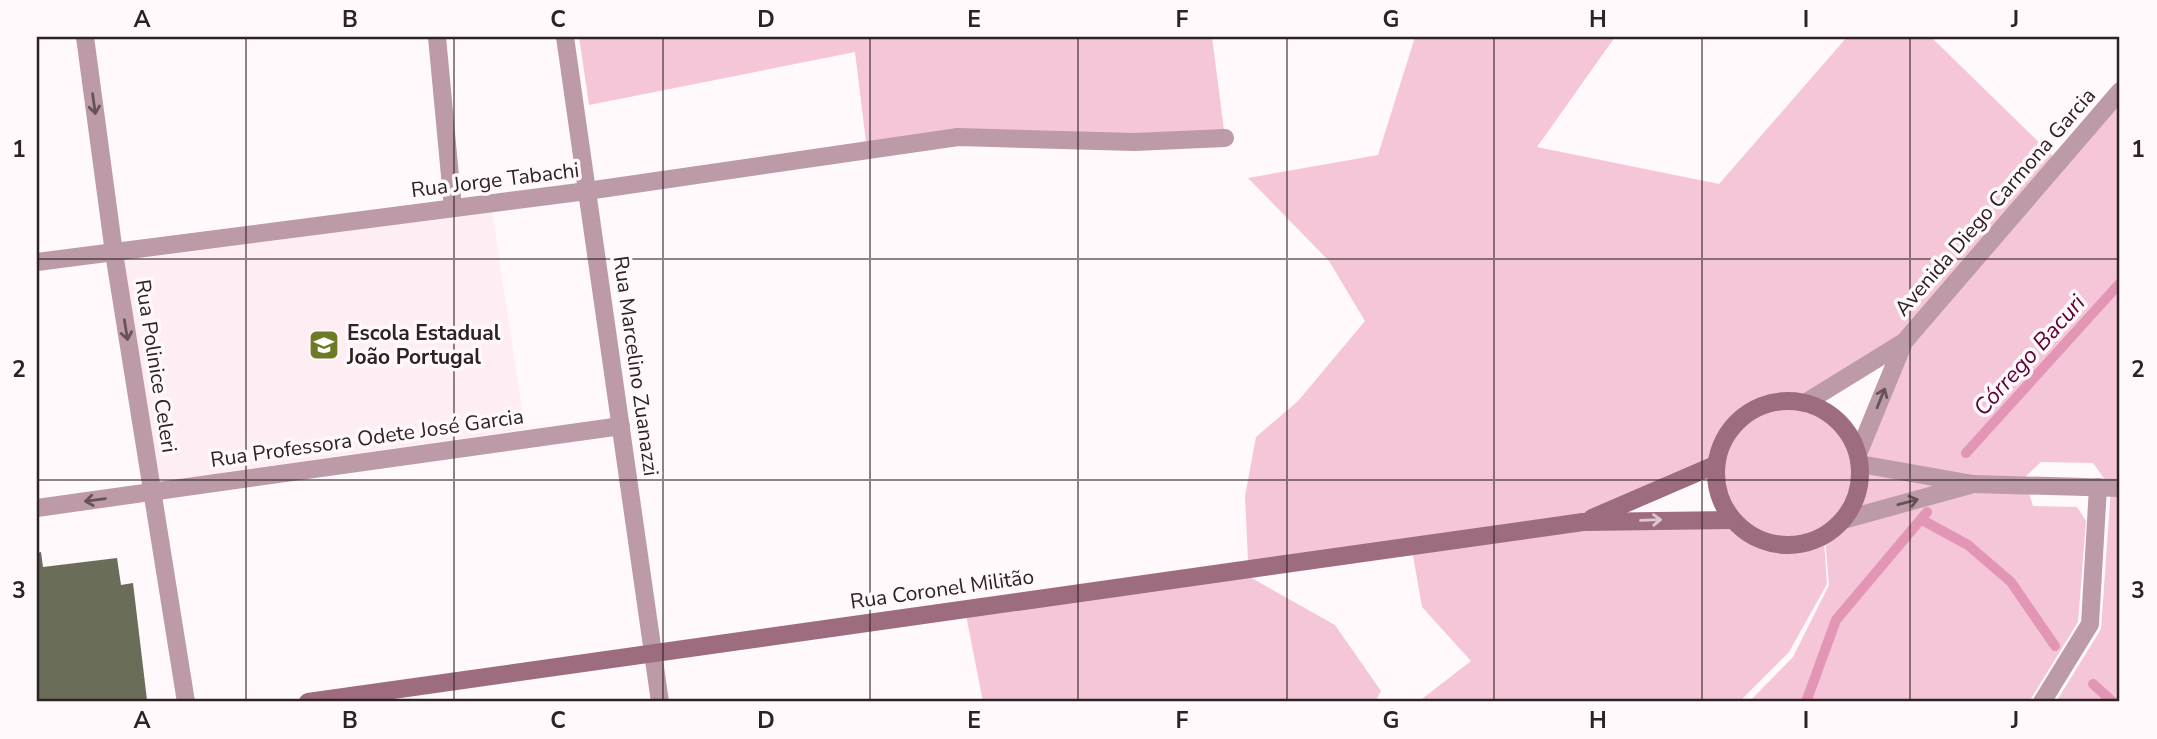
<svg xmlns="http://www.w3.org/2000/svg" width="2157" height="739" font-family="'Nunito Sans',sans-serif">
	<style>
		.built { fill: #feeef4 }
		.green { fill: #f5c6d7 }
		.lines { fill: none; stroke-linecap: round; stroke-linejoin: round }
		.stream { stroke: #e295b4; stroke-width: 10 }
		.building { fill: #6a6e58 }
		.minor { stroke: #bd9aa7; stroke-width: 18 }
		.tertiary { stroke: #bd9aa7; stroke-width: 18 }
		.secondary { stroke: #9d6c7f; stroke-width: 18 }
		.oneway { stroke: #67525a }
		.oneway2 { stroke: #ddc8d0 }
		.grid { fill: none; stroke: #2d2226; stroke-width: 2; stroke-opacity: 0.55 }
		.labels { text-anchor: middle; stroke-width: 7; stroke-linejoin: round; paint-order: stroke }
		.street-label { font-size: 21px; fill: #2d2226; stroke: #fff9fb }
		.poi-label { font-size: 21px; font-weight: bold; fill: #2d2226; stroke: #fff9fb; text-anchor: start }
		.water-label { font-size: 23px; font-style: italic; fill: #5e0035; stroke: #fff9fb }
		.neatline { fill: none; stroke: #2d2226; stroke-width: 2.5 }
		.grid-label { font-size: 23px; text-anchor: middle; font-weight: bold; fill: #2d2226 }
	</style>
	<rect width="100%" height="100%" fill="#fff9fb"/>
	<polygon class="built" points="492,211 525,429 158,482 123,261"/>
	<g class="green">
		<polygon points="579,37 1212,37 1225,138 958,137 867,150 855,52 589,105"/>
		<polygon points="1415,37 1615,37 1537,147 1719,184 1847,37 1931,37 2054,157 1901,336 1802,396 1781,394 1762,397 1743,407 1728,421 1718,439 1713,459 1580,515 1248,561 1245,496 1256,437 1298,401 1365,321 1329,261 1248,178 1378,155"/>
		<path d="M2120,101V702H2056L2101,629L2111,488L2093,463L2041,462L2024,478L2033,506L2077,507L2086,521L2078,622L2029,702H1749L1793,657L1829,585L1825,537C1852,515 1860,501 1862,466L1907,344Z"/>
		<circle cx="1788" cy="473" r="72"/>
		<path d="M1732,523C1765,550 1784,554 1824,540L1827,584L1789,652L1739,702H1418L1471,661L1422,607L1412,550L1583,526Z"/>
		<polygon points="1248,576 1335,625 1381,691 1375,702 983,702 966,615"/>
	</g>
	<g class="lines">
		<g class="stream">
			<polyline points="1966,453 2120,283"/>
			<polyline points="1922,520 1968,545 2011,582 2055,646"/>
			<polyline points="2093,684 2113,702"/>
			<polyline points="1806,702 1836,620 1927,512"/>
		</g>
	</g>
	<polygon class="building" points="41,552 43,567 117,558 121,585 133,583 147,700 37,702 37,553"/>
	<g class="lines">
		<g class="minor">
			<polyline points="85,37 114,253 186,702"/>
			<polyline points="437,37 453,208"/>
			<polyline points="565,37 660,702"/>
			<polyline points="37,262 587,191 958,137 1134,142 1225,138"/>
			<polyline points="1860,464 1973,484 2120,488"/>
			<polyline points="37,508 621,426"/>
			<polyline points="1843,520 1970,485"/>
			<polyline points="2042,702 2090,624 2098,487"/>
		</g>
		<g class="tertiary">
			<polyline points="1805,403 1904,342"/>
			<polyline points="1858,454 1904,342 2120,91"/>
		</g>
		<g class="secondary">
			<circle cx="1788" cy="473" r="72"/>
			<polyline points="1592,518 1715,465"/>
			<polyline points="308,702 1583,522 1732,520"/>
		</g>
	</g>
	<defs><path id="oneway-shaft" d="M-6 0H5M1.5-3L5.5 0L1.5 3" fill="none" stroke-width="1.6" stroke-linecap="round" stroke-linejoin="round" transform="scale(1.75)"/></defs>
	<g class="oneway">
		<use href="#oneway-shaft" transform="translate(94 104) rotate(82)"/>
		<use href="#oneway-shaft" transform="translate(126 330) rotate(81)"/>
		<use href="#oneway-shaft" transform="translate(1881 398) rotate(-68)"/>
		<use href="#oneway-shaft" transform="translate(95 500) rotate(172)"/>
		<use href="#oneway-shaft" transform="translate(1908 502) rotate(-15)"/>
	</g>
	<use class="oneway2" href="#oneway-shaft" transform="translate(1651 520) rotate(-2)"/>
	<path class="grid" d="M246,37V702M454,37V702M663,37V702M870,37V702M1078,37V702M1287,37V702M1494,37V702M1702,37V702M1910,37V702M37,259H2120M37,480H2120"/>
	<defs>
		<g id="school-square" transform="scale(1.575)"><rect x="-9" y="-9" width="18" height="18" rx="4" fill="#6f7a26" stroke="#fff9fb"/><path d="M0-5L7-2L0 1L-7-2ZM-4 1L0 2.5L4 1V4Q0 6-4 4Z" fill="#fff"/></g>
	</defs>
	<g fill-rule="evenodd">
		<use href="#school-square" x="324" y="345"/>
	</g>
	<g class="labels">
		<g class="street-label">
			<text transform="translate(495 180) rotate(-7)" y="7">Rua Jorge Tabachi</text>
			<text transform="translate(1995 202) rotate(-49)" y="7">Avenida Diego Carmona Garcia</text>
			<text transform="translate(156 366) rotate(81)" y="7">Rua Polinice Celeri</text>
			<text transform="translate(636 366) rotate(82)" y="7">Rua Marcelino Zuanazzi</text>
			<text transform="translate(367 438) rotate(-8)" y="7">Rua Professora Odete José Garcia</text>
			<text transform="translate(942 589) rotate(-8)" y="7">Rua Coronel Militão</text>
		</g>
		<g class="poi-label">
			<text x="347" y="340">Escola Estadual<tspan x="347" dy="24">João Portugal</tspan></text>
		</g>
		<g class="water-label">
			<text transform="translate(2029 355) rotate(-48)" y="8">Córrego Bacuri</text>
		</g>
	</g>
	<rect width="2157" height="739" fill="none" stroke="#fff9fb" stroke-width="77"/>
	<rect x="38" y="38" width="2080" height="662" class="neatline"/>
	<g class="grid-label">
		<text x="142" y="27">A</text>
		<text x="350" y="27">B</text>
		<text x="558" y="27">C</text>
		<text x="766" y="27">D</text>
		<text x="974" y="27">E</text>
		<text x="1182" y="27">F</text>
		<text x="1391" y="27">G</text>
		<text x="1598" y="27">H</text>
		<text x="1806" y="27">I</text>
		<text x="2015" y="27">J</text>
		<text x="19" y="157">1</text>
		<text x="2138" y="157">1</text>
		<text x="19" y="377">2</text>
		<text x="2138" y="377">2</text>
		<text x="19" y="598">3</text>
		<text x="2138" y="598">3</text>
		<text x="142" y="728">A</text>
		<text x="350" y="728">B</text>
		<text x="558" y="728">C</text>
		<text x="766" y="728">D</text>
		<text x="974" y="728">E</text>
		<text x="1182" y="728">F</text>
		<text x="1391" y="728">G</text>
		<text x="1598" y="728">H</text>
		<text x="1806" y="728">I</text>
		<text x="2015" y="728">J</text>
	</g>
</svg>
